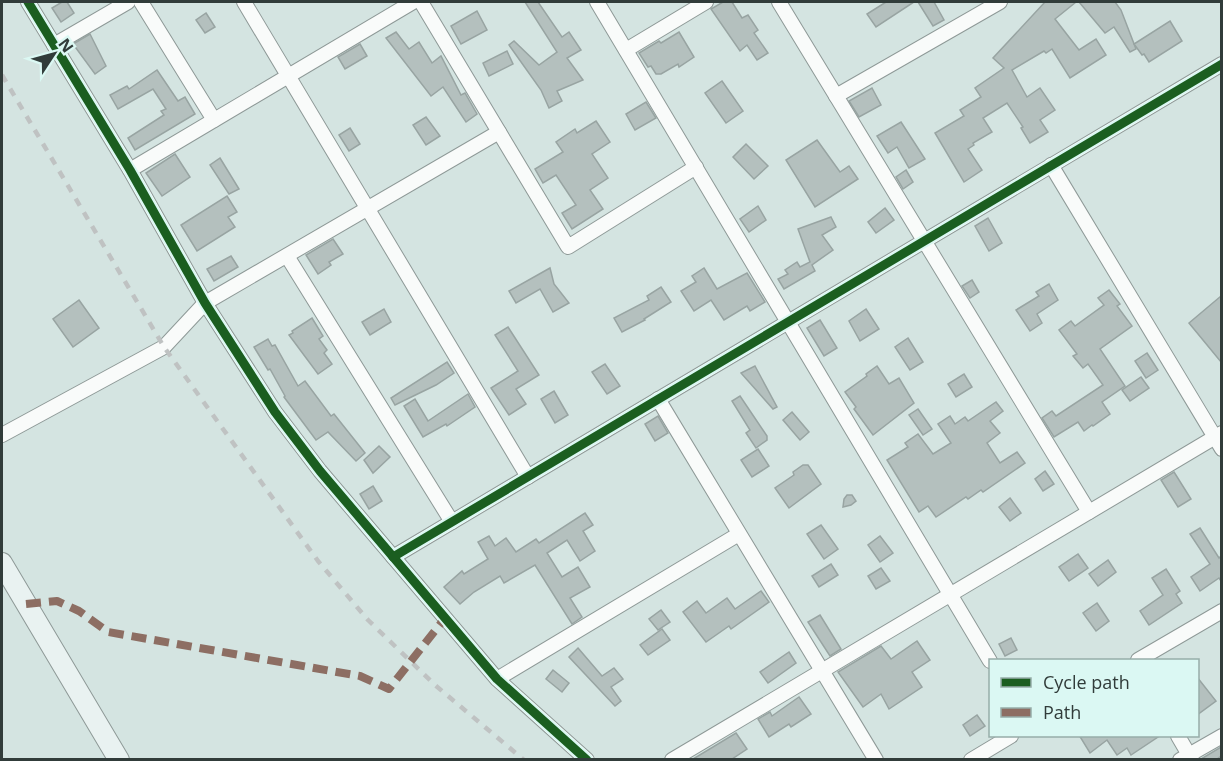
<svg xmlns="http://www.w3.org/2000/svg" width="1223" height="761" font-family="'Open Sans',sans-serif">
	<style>
		.building { fill: #b4c0be; stroke: #98a4a2; stroke-width: 1.5 }
		.lines { fill: none; stroke-linecap: round; stroke-linejoin: round }
		.minor-casing { stroke: #8e9997; stroke-width: 16 }
		.secondary-casing { stroke: #8e9997; stroke-width: 22 }
		.minor { stroke: #f9fbfa; stroke-width: 14 }
		.secondary { stroke: #e9f2f1; stroke-width: 20 }
		.rail { stroke: #bfc2c2; stroke-width: 4.5; stroke-dasharray: 8 8; stroke-linecap: butt }
		.quiet { stroke: #8d6e63; stroke-width: 8; stroke-dasharray: 15 8; stroke-linecap: butt }
		.cycleway-casing { stroke: #dbf8f3; stroke-width: 13 }
		.cycleway { stroke: #1b5e20; stroke-width: 9 }
	</style>
	<rect width="100%" height="100%" fill="#d4e4e1"/>
	<g class="building">
		<polygon points="62,2 67,2 74,13 61,22 52,8"/>
		<polygon points="525,2 538,2 562,37 569,32 581,50 567,58 583,80 557,91 562,101 549,108 541,90 509,45 514,41 539,65 557,52"/>
		<polygon points="723,2 732,2 742,18 748,15 758,30 754,33 768,53 757,60 747,45 740,51 711,9"/>
		<polygon points="886,2 914,2 876,27 867,14"/>
		<polygon points="918,2 934,2 944,20 933,26"/>
		<polygon points="1045,2 1076,2 1055,19 1079,50 1096,39 1106,55 1070,78 1052,49 1046,53 1044,51 1012,70 1027,97 1040,88 1055,110 1040,120 1048,132 1030,143 1021,128 1023,127 1007,103 983,118 992,132 973,143 974,145 968,149 982,170 964,182 935,133 964,116 960,110 981,97 975,88 1004,68 993,58"/>
		<polygon points="1079,2 1115,2 1121,10 1136,49 1130,52 1114,27 1105,33"/>
		<polygon points="477,11 487,30 461,44 451,26"/>
		<polygon points="206,13 215,27 205,33 196,20"/>
		<polygon points="1170,21 1182,41 1149,62 1144,54 1142,55 1134,44"/>
		<polygon points="396,32 409,49 419,42 432,63 441,56 461,95 465,93 477,114 466,122 443,87 431,96 386,38"/>
		<polygon points="679,32 694,57 679,67 678,64 661,74 656,74 651,66 648,67 639,53 659,41 661,43"/>
		<polygon points="90,34 106,66 95,74 73,44"/>
		<polygon points="360,44 367,56 345,69 338,57"/>
		<polygon points="507,51 513,64 489,76 483,63"/>
		<polygon points="157,70 178,101 185,97 195,114 135,150 128,138 164,115 161,111 166,109 153,89 118,109 110,95 127,86 129,89"/>
		<polygon points="722,81 743,111 726,123 705,93"/>
		<polygon points="872,88 881,105 859,117 849,101"/>
		<polygon points="646,102 656,118 635,130 626,114"/>
		<polygon points="426,117 440,136 426,145 413,125"/>
		<polygon points="596,121 610,142 592,154 608,178 590,190 603,209 572,229 562,213 576,205 556,175 543,183 535,169 563,152 556,142 575,129 577,133"/>
		<polygon points="901,122 925,159 909,168 897,147 888,153 877,136"/>
		<polygon points="350,128 360,144 349,151 339,135"/>
		<polygon points="817,140 840,172 849,166 858,179 815,207 786,160"/>
		<polygon points="746,144 768,166 754,179 733,157"/>
		<polygon points="175,154 190,177 162,196 146,173"/>
		<polygon points="220,158 239,189 229,194 210,165"/>
		<polygon points="906,170 913,182 903,189 896,177"/>
		<polygon points="227,196 237,212 228,217 235,227 197,251 181,225"/>
		<polygon points="758,206 766,220 749,232 740,219"/>
		<polygon points="885,208 894,220 876,233 868,222"/>
		<polygon points="831,217 836,227 822,235 833,250 812,265 815,271 784,289 778,279 788,274 785,270 797,262 800,267 810,262 798,229"/>
		<polygon points="988,218 1002,243 989,251 975,226"/>
		<polygon points="333,239 343,254 329,262 331,265 318,274 306,255"/>
		<polygon points="231,256 238,267 214,281 207,269"/>
		<polygon points="550,268 554,284 569,303 553,312 540,289 516,303 509,291"/>
		<polygon points="704,268 717,289 747,273 765,302 750,311 747,306 724,320 711,300 694,311 681,291 696,282 692,276"/>
		<polygon points="972,280 979,292 970,298 962,286"/>
		<polygon points="1049,284 1058,300 1037,314 1042,323 1030,331 1016,310 1039,296 1036,292"/>
		<polygon points="661,287 671,302 644,319 645,320 622,332 614,318 649,300 647,296"/>
		<polygon points="1109,290 1120,304 1117,306 1132,326 1100,349 1125,386 1102,402 1110,414 1093,426 1092,425 1084,431 1078,422 1054,437 1042,418 1052,411 1056,416 1103,385 1088,364 1083,368 1073,356 1077,354 1059,330 1071,321 1075,326 1104,305 1098,298"/>
		<polygon points="1221,296 1221,362 1189,323"/>
		<polygon points="79,300 99,328 73,347 53,319"/>
		<polygon points="384,309 391,322 370,335 362,322"/>
		<polygon points="866,309 879,329 860,341 849,321"/>
		<polygon points="312,318 323,336 319,339 327,350 324,353 332,364 318,374 289,335 293,333 292,331"/>
		<polygon points="820,320 837,348 824,356 807,328"/>
		<polygon points="508,327 539,375 516,389 526,404 509,415 491,388 518,371 495,335"/>
		<polygon points="908,338 923,362 910,370 895,347"/>
		<polygon points="268,339 272,346 275,345 298,386 305,381 331,416 334,414 365,453 356,461 328,432 316,440 284,397 285,396 270,369 268,370 254,347"/>
		<polygon points="1147,353 1158,370 1146,378 1135,361"/>
		<polygon points="447,362 454,373 436,385 395,405 391,398"/>
		<polygon points="605,364 620,386 607,394 592,372"/>
		<polygon points="755,366 777,407 773,409 741,373"/>
		<polygon points="877,366 889,384 899,378 914,403 873,435 854,409 856,407 845,392 867,376 866,374"/>
		<polygon points="964,374 972,387 956,397 948,384"/>
		<polygon points="1141,377 1149,388 1130,401 1122,390"/>
		<polygon points="554,391 568,415 555,423 541,399"/>
		<polygon points="468,394 475,407 447,426 446,424 423,437 404,406 415,399 428,421"/>
		<polygon points="740,396 767,436 767,440 756,448 746,433 750,430 732,401"/>
		<polygon points="996,402 1003,411 990,421 1000,433 987,443 1000,463 1017,452 1025,463 983,492 981,490 968,499 966,497 936,517 928,506 919,512 887,460 908,447 905,443 918,434 933,454 951,443 938,424 950,416 955,424 965,417 968,421"/>
		<polygon points="918,409 932,429 923,435 909,415"/>
		<polygon points="792,412 809,432 800,440 783,420"/>
		<polygon points="658,416 668,433 655,441 645,424"/>
		<polygon points="379,446 390,457 373,473 364,460"/>
		<polygon points="758,449 769,466 752,477 741,460"/>
		<polygon points="803,465 808,465 821,484 789,508 775,488 794,475 793,472"/>
		<polygon points="1045,471 1054,484 1043,491 1035,479"/>
		<polygon points="1174,472 1191,499 1178,507 1161,480"/>
		<polygon points="373,486 382,501 369,509 360,494"/>
		<polygon points="847,495 852,495 856,501 851,505 843,507 844,499"/>
		<polygon points="1010,498 1021,513 1010,521 999,507"/>
		<polygon points="585,513 593,525 583,531 595,551 580,561 567,540 547,553 562,577 578,567 590,587 570,598 582,617 572,624 535,565 504,583 500,576 474,592 460,604 444,587 462,571 464,574 488,559 478,542 489,536 495,546 506,538 516,552 536,539 539,543"/>
		<polygon points="821,525 838,549 824,559 807,534"/>
		<polygon points="1200,528 1219,558 1221,556 1221,581 1219,578 1200,591 1191,577 1210,564 1190,534"/>
		<polygon points="880,536 893,553 880,562 868,545"/>
		<polygon points="1078,554 1088,568 1069,581 1059,567"/>
		<polygon points="1108,560 1116,572 1098,586 1089,574"/>
		<polygon points="831,564 838,575 819,587 812,576"/>
		<polygon points="881,568 890,581 876,589 868,576"/>
		<polygon points="1166,569 1180,591 1176,594 1182,603 1149,625 1140,611 1163,595 1152,578"/>
		<polygon points="761,591 769,602 731,629 729,626 706,642 683,612 697,601 706,613 727,598 735,609"/>
		<polygon points="1097,603 1109,621 1096,631 1083,613"/>
		<polygon points="661,610 670,622 658,630 649,619"/>
		<polygon points="820,615 841,649 830,656 808,622"/>
		<polygon points="662,629 670,640 648,655 640,645"/>
		<polygon points="1011,638 1017,650 1005,656 999,644"/>
		<polygon points="917,641 930,660 912,672 922,687 889,709 881,694 863,707 838,672 881,646 891,659"/>
		<polygon points="578,648 602,676 614,668 623,679 611,687 621,701 615,706 569,657"/>
		<polygon points="789,652 796,663 768,683 760,672"/>
		<polygon points="553,670 569,683 562,692 546,679"/>
		<polygon points="1197,677 1216,701 1197,715"/>
		<polygon points="799,697 811,714 791,727 789,724 769,737 758,719 770,712 772,716"/>
		<polygon points="977,715 985,726 970,736 963,725"/>
		<polygon points="736,733 747,749 732,759 693,759"/>
		<polygon points="1079,735 1161,735 1131,755 1127,748 1117,755 1107,740 1090,753"/>
		<polygon points="1221,747 1221,756 1217,759 1201,759"/>
	</g>
	<g class="lines">
		<g class="minor-casing">
			<g id="minor">
				<polyline points="28,2 130,170 205,303 275,412 320,471 497,679 587,760"/>
				<polyline points="141,2 214,120"/>
				<polyline points="244,2 528,477"/>
				<polyline points="421,2 568,247 696,167"/>
				<polyline points="597,2 990,661"/>
				<polyline points="779,2 1089,512"/>
				<polyline points="54,45 128,2"/>
				<polyline points="626,50 706,2"/>
				<polyline points="836,96 1000,2"/>
				<polyline points="1051,165 1222,449"/>
				<polyline points="130,170 413,2"/>
				<polyline points="287,256 452,522"/>
				<polyline points="658,399 876,760"/>
				<polyline points="2,435 164,347 205,303 499,132"/>
				<polyline points="393,557 1222,64"/>
				<polyline points="1138,660 1222,611"/>
				<polyline points="497,679 739,534"/>
				<polyline points="1178,736 1192,760"/>
				<polyline points="672,760 1222,433"/>
				<polyline points="971,760 1011,736"/>
				<polyline points="1180,760 1222,736"/>
			</g>
		</g>
		<g class="secondary-casing">
			<polyline id="secondary" points="2,563 119,760"/>
		</g>
		<use href="#minor" class="minor"/>
		<use href="#secondary" class="secondary"/>
		<polyline class="rail" points="2,75 164,347 318,561 368,620 435,685 524,760"/>
		<polyline class="quiet" points="26,604 57,601 79,611 108,632 360,676 389,689 445,618"/>
		<g class="cycleway-casing">
			<g id="cycleway">
				<polyline points="28,2 130,170 205,303 275,412 320,471 497,679 587,760"/>
				<polyline points="393,557 1222,64"/>
			</g>
		</g>
		<use href="#cycleway" class="cycleway"/>
	</g>
	<rect width="1223" height="761" fill="none" stroke="#313c3a" stroke-width="6"/>
	<rect x="989" y="659" width="210" height="78" fill="#dbf8f3" stroke="#97ada9" stroke-width="1.5"/>
	<rect x="1001" y="678" width="30" height="9" fill="#1b5e20" stroke="#97ada9" stroke-width="1.5"/>
	<text x="1043" y="689" font-size="18" fill="#313c3a">Cycle path</text>
	<rect x="1001" y="708" width="30" height="9" fill="#8d6e63" stroke="#97ada9" stroke-width="1.5"/>
	<text x="1043" y="719" font-size="18" fill="#313c3a">Path</text>
	<g transform="translate(54 54) rotate(54)" stroke="#dbf8f3" stroke-width="4.5" paint-order="stroke">
	<path d="M0-4.5L10 22L0 15L-10 22Z" fill="#313c3a"/>
	<text y="-9" font-size="16" font-weight="bold" text-anchor="middle" fill="#313c3a">N</text>
	</g>
</svg>
